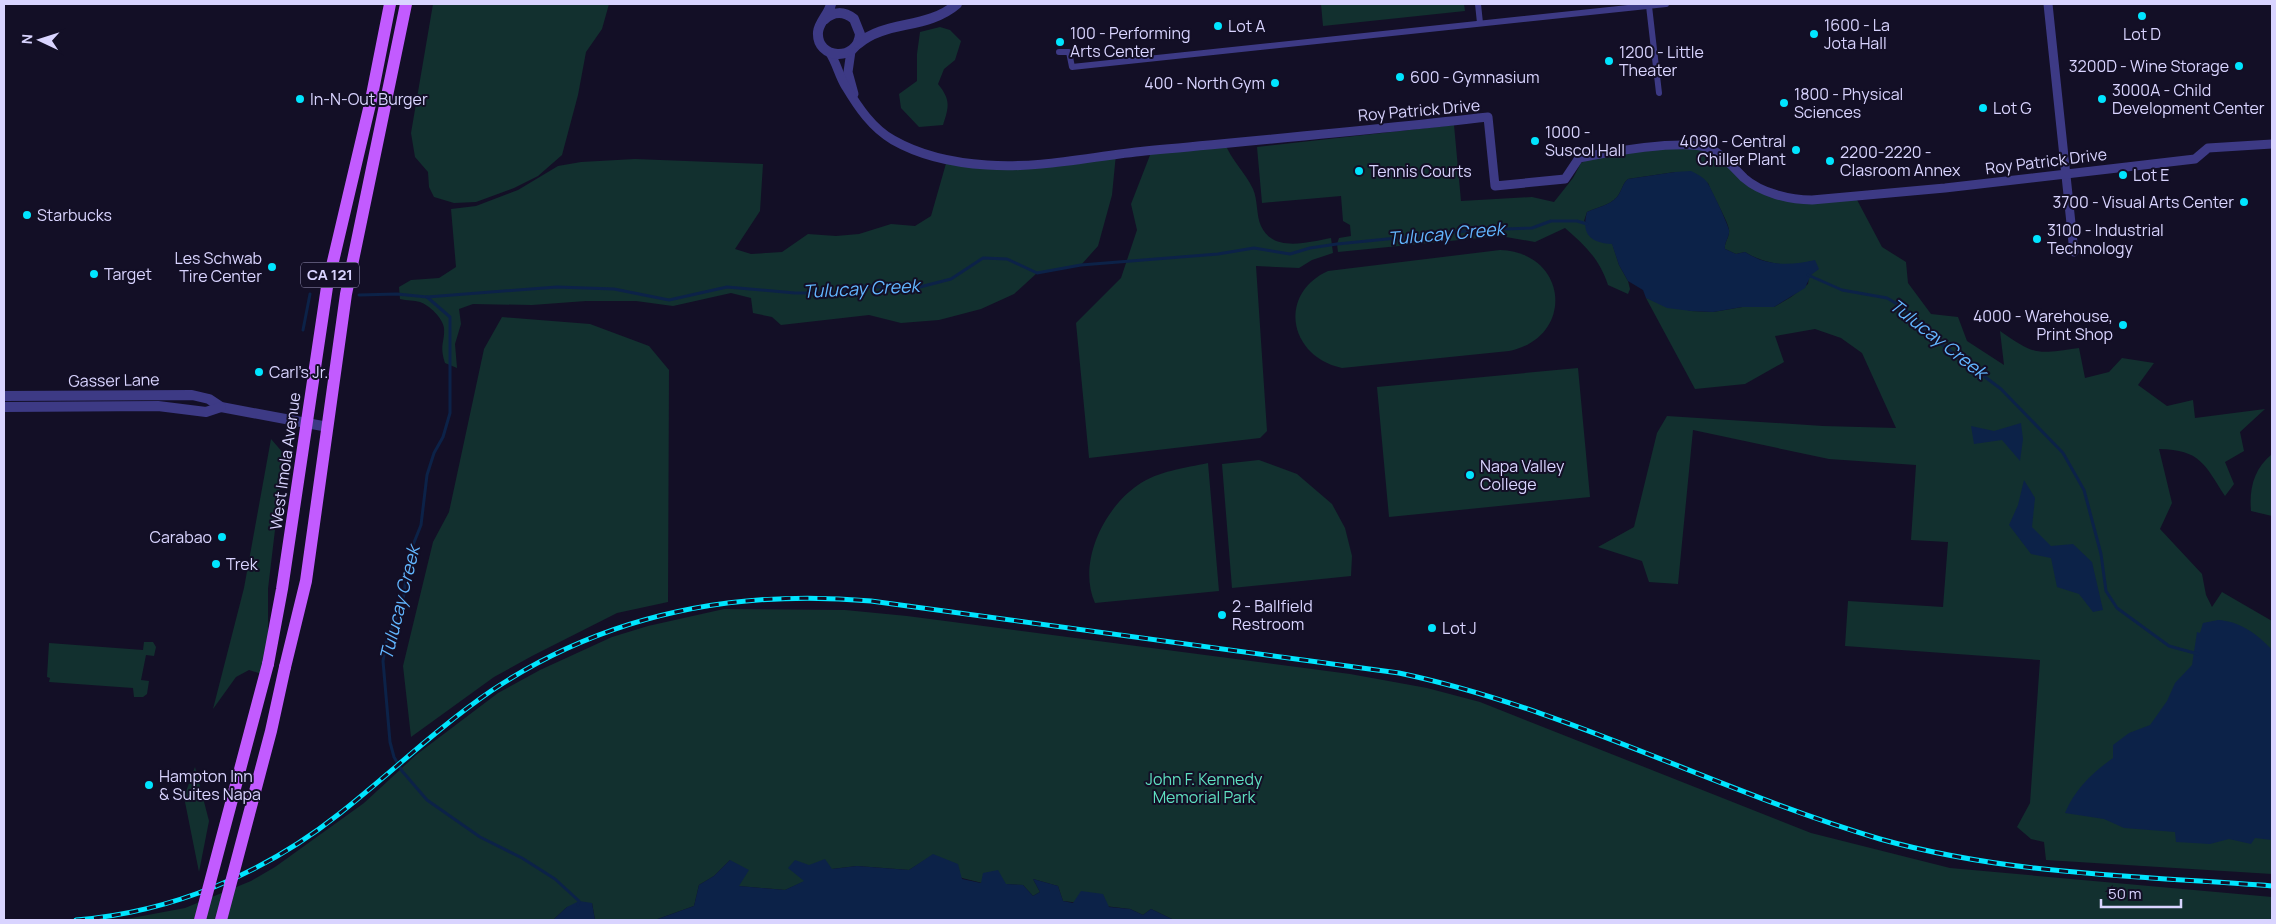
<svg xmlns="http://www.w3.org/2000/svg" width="2276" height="924" font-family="Manrope,sans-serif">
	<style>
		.green { fill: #12302f }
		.water { fill: #0c2248 }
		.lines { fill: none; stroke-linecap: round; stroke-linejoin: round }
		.stream { stroke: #0c2248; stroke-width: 3 }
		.pedestrian { stroke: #3d3a85; stroke-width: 6 }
		.minor { stroke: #3d3a85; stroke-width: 9 }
		.tertiary { stroke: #3d3a85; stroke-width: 10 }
		.primary { stroke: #c25bff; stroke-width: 12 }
		.rail-casing { stroke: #00e5ff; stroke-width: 5 }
		.rail { stroke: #130f26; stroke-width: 3; stroke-dasharray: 9; stroke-linecap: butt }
		.primary-bridge { stroke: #c25bff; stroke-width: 12 }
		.poi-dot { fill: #00e5ff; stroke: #130f26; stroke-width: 2 }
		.labels { text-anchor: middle; stroke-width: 4; stroke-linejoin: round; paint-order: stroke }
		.shield { fill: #130f26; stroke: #9e99be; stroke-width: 1 }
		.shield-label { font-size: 15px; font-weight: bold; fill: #d9d4ff }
		.poi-label { font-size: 16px; fill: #d9d4ff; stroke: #130f26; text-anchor: start }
		.street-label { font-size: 16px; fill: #d9d4ff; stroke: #130f26 }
		.park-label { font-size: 16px; fill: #5fe0c0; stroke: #130f26 }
		.water-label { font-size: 18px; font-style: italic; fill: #62b6ff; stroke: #130f26 }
	</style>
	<rect width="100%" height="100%" fill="#130f26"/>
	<g class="green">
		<polygon points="433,4 609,4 602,29 586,52 578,95 562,155 538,176 514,188 476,202 454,203 434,197 429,187 428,172 415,157 411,133"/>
		<polygon points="1321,4 1464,4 1465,11 1323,26"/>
		<path d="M940,27L950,30L961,41L955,60L944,69L938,84C951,100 949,107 943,125L919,127L901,108L899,94L917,81V54L920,32Z"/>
		<path d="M1454,125L1461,201L1532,197L1554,202L1573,178L1581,163L1596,155L1626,149L1709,148L1746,180L1784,196H1855L1882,247L1906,262L1908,283L1931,314L1958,317L1967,341L2004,365L2000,331C2036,356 2036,354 2079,348L2085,378L2109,372L2122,358L2154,363L2138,385L2167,406L2193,400L2195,418L2265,409L2240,432L2244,451L2225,462L2234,484L2225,496C2204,464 2201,450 2159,449L2172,503L2160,529L2202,574L2206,595L2212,607L2222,592L2272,621V874L2046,860L2044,842L2031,839L2017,827L2030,803L2040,660L1845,646L1848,601L1943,607L1948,542L1911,540L1916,465L1829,459L1693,430L1678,584L1649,582L1642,561L1598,547L1634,527L1657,433L1667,416L1823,426L1896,428L1862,353L1841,338L1815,329L1775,336L1784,362L1745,384L1695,389L1646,298L1691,311L1713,312L1742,307H1774L1791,297L1808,284L1811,261C1793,270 1760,262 1745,252L1736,254L1725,249C1724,242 1730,237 1729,230C1729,223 1712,194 1708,183L1675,172L1628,179C1622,184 1622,191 1617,197C1610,205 1596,208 1587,212L1584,221L1612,243L1619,265L1628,281L1630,289L1628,294L1608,285C1600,260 1585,245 1565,228L1535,242L1500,236L1338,252L1337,244L1339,238L1351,236L1350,225L1343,221L1341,196L1262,203L1257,147Z"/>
		<path d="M1225,143C1231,160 1245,172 1253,189C1258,200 1256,215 1261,226C1273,253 1309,242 1331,238L1333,253L1312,260L1299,268L1256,266L1267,431L1260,438L1089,458L1076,323L1121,278L1137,230L1131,204L1152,150Z"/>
		<path d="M1116,154L1112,195L1098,246L1081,265L1037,273L1014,294L981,309L939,320L901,323L869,315L781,325L772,317L753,313L751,298L731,293L673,306L636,301H586L532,305L473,304L459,309L461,324L455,344L457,368L445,363C439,345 445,343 444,328C443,318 429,305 420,302C414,300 407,301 400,299L399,287L411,280L439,278L456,267L451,209L476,206L518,190L558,166L581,162L635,159L763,164L760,211L735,249L751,254L782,252L808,234L836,236L859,234L891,224L915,226L931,216L947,160L989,165Z"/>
		<path d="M1500,250C1568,252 1576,337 1509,351L1342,368C1289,357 1277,294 1328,271Z"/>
		<polygon points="502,317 590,324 649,346 669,370 668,602 617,613 532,656 494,677 411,737 403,666 433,542 449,512 484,349"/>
		<polygon points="1578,368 1590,497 1389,517 1377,387"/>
		<polygon points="271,439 284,454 268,589 268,664 265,675 249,670 236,677 213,709 244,588"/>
		<path d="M2272,454V516L2251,511C2249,488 2254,469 2272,454Z"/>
		<polygon points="1259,460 1297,474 1332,504 1345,528 1352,556 1351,576 1232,588 1222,464"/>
		<path d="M1208,463L1219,591L1095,603C1077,563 1104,508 1138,485C1158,471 1185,468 1208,463Z"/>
		<polygon points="724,609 845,610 907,616 1350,674 1427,688 1480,702 1811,833 1950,868 2272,897 2272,920 1174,920 1151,909 1143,915 1130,909 1063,901 1058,886 1033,879 1040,892 1033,896 1023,885 982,883 962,878 933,855 909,870 857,866 832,869 785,890 738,886 730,860 714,876 699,885 694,906 655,920 595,920 592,903 567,907 553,920 121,920 185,908 251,881 275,867 364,803 416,755 498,693 540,670 612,637 648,626"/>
		<polygon points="144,642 153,642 156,647 154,656 146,655 141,680 149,681 147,694 143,697 134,697 133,688 49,682 50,678 47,677 49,643 143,650"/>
		<polygon points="195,767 209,821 199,872 184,797"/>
	</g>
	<g class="water">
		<path d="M1691,171C1697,174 1703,177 1707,182C1710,186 1729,226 1729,230C1730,237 1724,242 1725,249L1736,254L1745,252C1766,266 1791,266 1815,260L1819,269L1811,275L1805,288L1774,307H1742L1713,312L1691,311L1667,308L1646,298L1643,290L1628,281L1619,265L1612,244C1590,243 1581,234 1587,212C1596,208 1610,205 1617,197C1622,191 1622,184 1628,179L1675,172Z"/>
		<polygon points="2021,423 2023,439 2020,461 2002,440 1974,444 1971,426 1994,431"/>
		<polygon points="2024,480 2035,498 2032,527 2051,546 2073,544 2092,562 2103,610 2093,612 2079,594 2057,587 2051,558 2031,554 2009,525 2018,505"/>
		<path d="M2218,620C2239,621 2258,634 2272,650V840L2255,838L2251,844L2229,839L2210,844L2176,842L2175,832L2124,828L2104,819L2065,813C2075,789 2092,773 2113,758V745L2129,733L2150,725L2167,701L2175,683L2192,665L2197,632L2200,633L2203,623Z"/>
		<polygon points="933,854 958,864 962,879 981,883 983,873 998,870 1006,884 1023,885 1033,896 1040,892 1033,879 1058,886 1063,901 1073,903 1081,891 1103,894 1109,907 1130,909 1143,915 1151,909 1174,920 655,920 694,906 699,885 714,876 730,860 749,870 739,886 785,890 804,881 788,868 795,860 809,865 825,859 832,869 857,866 909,870"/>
		<polygon points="579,901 592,903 595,920 553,920 567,907"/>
	</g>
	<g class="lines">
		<g class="stream">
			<polyline points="1808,275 1842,290 1887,298 1904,308 1924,331 2001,389 2063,453 2084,490 2101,554 2106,591 2117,608 2169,646 2198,654"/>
			<polyline points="359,295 397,294 427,297 450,317 450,413 443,437 434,453 427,475 421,525 409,555 403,601 386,643 383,661 390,742 394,757 402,771 427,800 480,837 522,858 555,879 579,901 578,905"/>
			<polyline points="427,297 557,287 614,289 669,300 727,287 795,293 837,293 863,286 912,289 951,279 983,258 1007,259 1037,273 1081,265 1218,254 1254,248 1290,254 1310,248 1337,244 1477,230 1532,228 1551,221 1577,221 1587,224"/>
			<polyline points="303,330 310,294"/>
		</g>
		<g class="pedestrian">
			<polyline points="1478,4 1480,23"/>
			<polyline points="1649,6 1659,93"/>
			<polyline points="1059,52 1069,52 1072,67 1666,4"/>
		</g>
		<g class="minor">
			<polyline points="2048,4 2074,252"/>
			<polyline points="851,51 848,72 854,94"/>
			<path d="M830,53C837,64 839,76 846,87C858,107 872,128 893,140C921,156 955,163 987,165C1040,169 1093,156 1145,151C1260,140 1374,130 1488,117L1495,186L1565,179L1579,158C1607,152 1682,139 1709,148C1719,151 1736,170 1744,178C1761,193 1790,200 1812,200L1945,188L2195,159L2208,148L2272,144"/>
		</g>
		<g class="tertiary">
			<path d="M824,20C833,11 844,11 854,19L860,34C858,62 816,60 818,32C819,22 829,14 831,4"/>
			<path d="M858,44C885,20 927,30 957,4"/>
			<polyline points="4,396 192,395 209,399 221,407 328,427"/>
			<polyline points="4,407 158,406 206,412 221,407"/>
		</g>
		<g class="primary">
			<polyline points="268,664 282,589 327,287 371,100 390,4"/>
			<polyline points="285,667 306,581 346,294 406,4"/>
		</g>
		<g class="rail-casing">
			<path id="rail" d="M76,920C173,912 263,874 339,814C390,774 437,728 491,691C606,614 735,589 871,601L1399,673C1566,708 1717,791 1880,839C2008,875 2141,876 2272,886"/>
		</g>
		<use href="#rail" class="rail"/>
		<g class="primary-bridge">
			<polyline points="200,920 268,664"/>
			<polyline points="221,920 271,731 285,667"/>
		</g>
	</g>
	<g class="poi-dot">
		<circle cx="2142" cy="16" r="5"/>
		<circle cx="1218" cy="26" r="5"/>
		<circle cx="1814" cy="34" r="5"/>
		<circle cx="1060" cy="42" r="5"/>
		<circle cx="1609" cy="61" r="5"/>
		<circle cx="2239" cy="66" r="5"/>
		<circle cx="1400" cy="77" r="5"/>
		<circle cx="1275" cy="83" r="5"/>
		<circle cx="300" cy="99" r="5"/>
		<circle cx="2102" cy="99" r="5"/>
		<circle cx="1784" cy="103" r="5"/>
		<circle cx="1983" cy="108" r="5"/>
		<circle cx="1535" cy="141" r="5"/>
		<circle cx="1796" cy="150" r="5"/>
		<circle cx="1830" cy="161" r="5"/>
		<circle cx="1359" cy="171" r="5"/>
		<circle cx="2123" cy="175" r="5"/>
		<circle cx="2244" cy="202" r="5"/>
		<circle cx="27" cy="215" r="5"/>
		<circle cx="2037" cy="239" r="5"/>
		<circle cx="272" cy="267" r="5"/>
		<circle cx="94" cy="274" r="5"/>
		<circle cx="2123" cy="325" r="5"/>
		<circle cx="259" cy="372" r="5"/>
		<circle cx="1470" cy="475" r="5"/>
		<circle cx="222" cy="537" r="5"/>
		<circle cx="216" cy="564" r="5"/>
		<circle cx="1222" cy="615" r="5"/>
		<circle cx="1432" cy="628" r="5"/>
		<circle cx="149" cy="785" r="5"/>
	</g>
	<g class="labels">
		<rect class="shield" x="301" y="262.5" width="58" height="25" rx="4"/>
		<g class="shield-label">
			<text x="330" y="280">CA 121</text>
		</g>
		<g class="poi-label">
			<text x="1824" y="31">1600 - La<tspan x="1824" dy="18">Jota Hall</tspan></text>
			<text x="1228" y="32">Lot A</text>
			<text x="1070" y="39">100 - Performing<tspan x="1070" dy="18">Arts Center</tspan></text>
			<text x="2142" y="40" text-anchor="middle">Lot D</text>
			<text x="1619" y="58">1200 - Little<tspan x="1619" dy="18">Theater</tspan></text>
			<text x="2229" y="72" text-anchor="end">3200D - Wine Storage</text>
			<text x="1410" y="83">600 - Gymnasium</text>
			<text x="1265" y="89" text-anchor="end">400 - North Gym</text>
			<text x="2112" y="96">3000A - Child<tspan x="2112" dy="18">Development Center</tspan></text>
			<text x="1794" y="100">1800 - Physical<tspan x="1794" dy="18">Sciences</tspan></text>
			<text x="310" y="105">In-N-Out Burger</text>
			<text x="1993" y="114">Lot G</text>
			<text x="1545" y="138">1000 -<tspan x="1545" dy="18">Suscol Hall</tspan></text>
			<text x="1786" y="147" text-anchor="end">4090 - Central<tspan x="1786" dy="18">Chiller Plant</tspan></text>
			<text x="1840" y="158">2200-2220 -<tspan x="1840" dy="18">Clasroom Annex</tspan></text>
			<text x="1369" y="177">Tennis Courts</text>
			<text x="2133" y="181">Lot E</text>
			<text x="2234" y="208" text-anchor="end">3700 - Visual Arts Center</text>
			<text x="37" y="221">Starbucks</text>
			<text x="2047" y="236">3100 - Industrial<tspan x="2047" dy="18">Technology</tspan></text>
			<text x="262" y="264" text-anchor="end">Les Schwab<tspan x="262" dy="18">Tire Center</tspan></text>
			<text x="104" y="280">Target</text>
			<text x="2113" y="322" text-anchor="end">4000 - Warehouse,<tspan x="2113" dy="18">Print Shop</tspan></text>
			<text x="269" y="378">Carl's Jr.</text>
			<text x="1480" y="472">Napa Valley<tspan x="1480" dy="18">College</tspan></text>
			<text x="212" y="543" text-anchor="end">Carabao</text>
			<text x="226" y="570">Trek</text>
			<text x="1232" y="612">2 - Ballfield<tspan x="1232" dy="18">Restroom</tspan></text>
			<text x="1442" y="634">Lot J</text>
			<text x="159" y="782">Hampton Inn<tspan x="159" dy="18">&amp; Suites Napa</tspan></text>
		</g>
		<g class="street-label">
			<text transform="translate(1419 110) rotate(-5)" y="6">Roy Patrick Drive</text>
			<text transform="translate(2046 161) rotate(-7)" y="6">Roy Patrick Drive</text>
			<text transform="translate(114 380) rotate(-1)" y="6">Gasser Lane</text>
			<text transform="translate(285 461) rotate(-82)" y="6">West Imola Avenue</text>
		</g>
		<g class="park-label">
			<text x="1204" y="785">John F. Kennedy<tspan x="1204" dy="18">Memorial Park</tspan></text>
		</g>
		<g class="water-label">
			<text transform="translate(1446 234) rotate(-5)" y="6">Tulucay Creek</text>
			<text transform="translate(861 289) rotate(-3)" y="6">Tulucay Creek</text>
			<text transform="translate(1938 339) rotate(38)" y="6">Tulucay Creek</text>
			<text transform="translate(400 603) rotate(-76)" y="6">Tulucay Creek</text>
		</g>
	</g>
	<rect width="2276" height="924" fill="none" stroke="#d9d4ff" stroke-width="10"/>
	<g transform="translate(40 40) rotate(274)" stroke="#130f26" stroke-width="4" paint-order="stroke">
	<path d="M0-4L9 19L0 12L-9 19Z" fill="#d9d4ff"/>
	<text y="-8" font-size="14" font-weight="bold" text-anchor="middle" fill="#d9d4ff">N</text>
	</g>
	<path d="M2101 899v8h80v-8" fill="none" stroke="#d9d4ff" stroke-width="2.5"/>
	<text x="2108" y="899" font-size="15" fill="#d9d4ff" stroke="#130f26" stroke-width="4" paint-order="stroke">50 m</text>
</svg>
